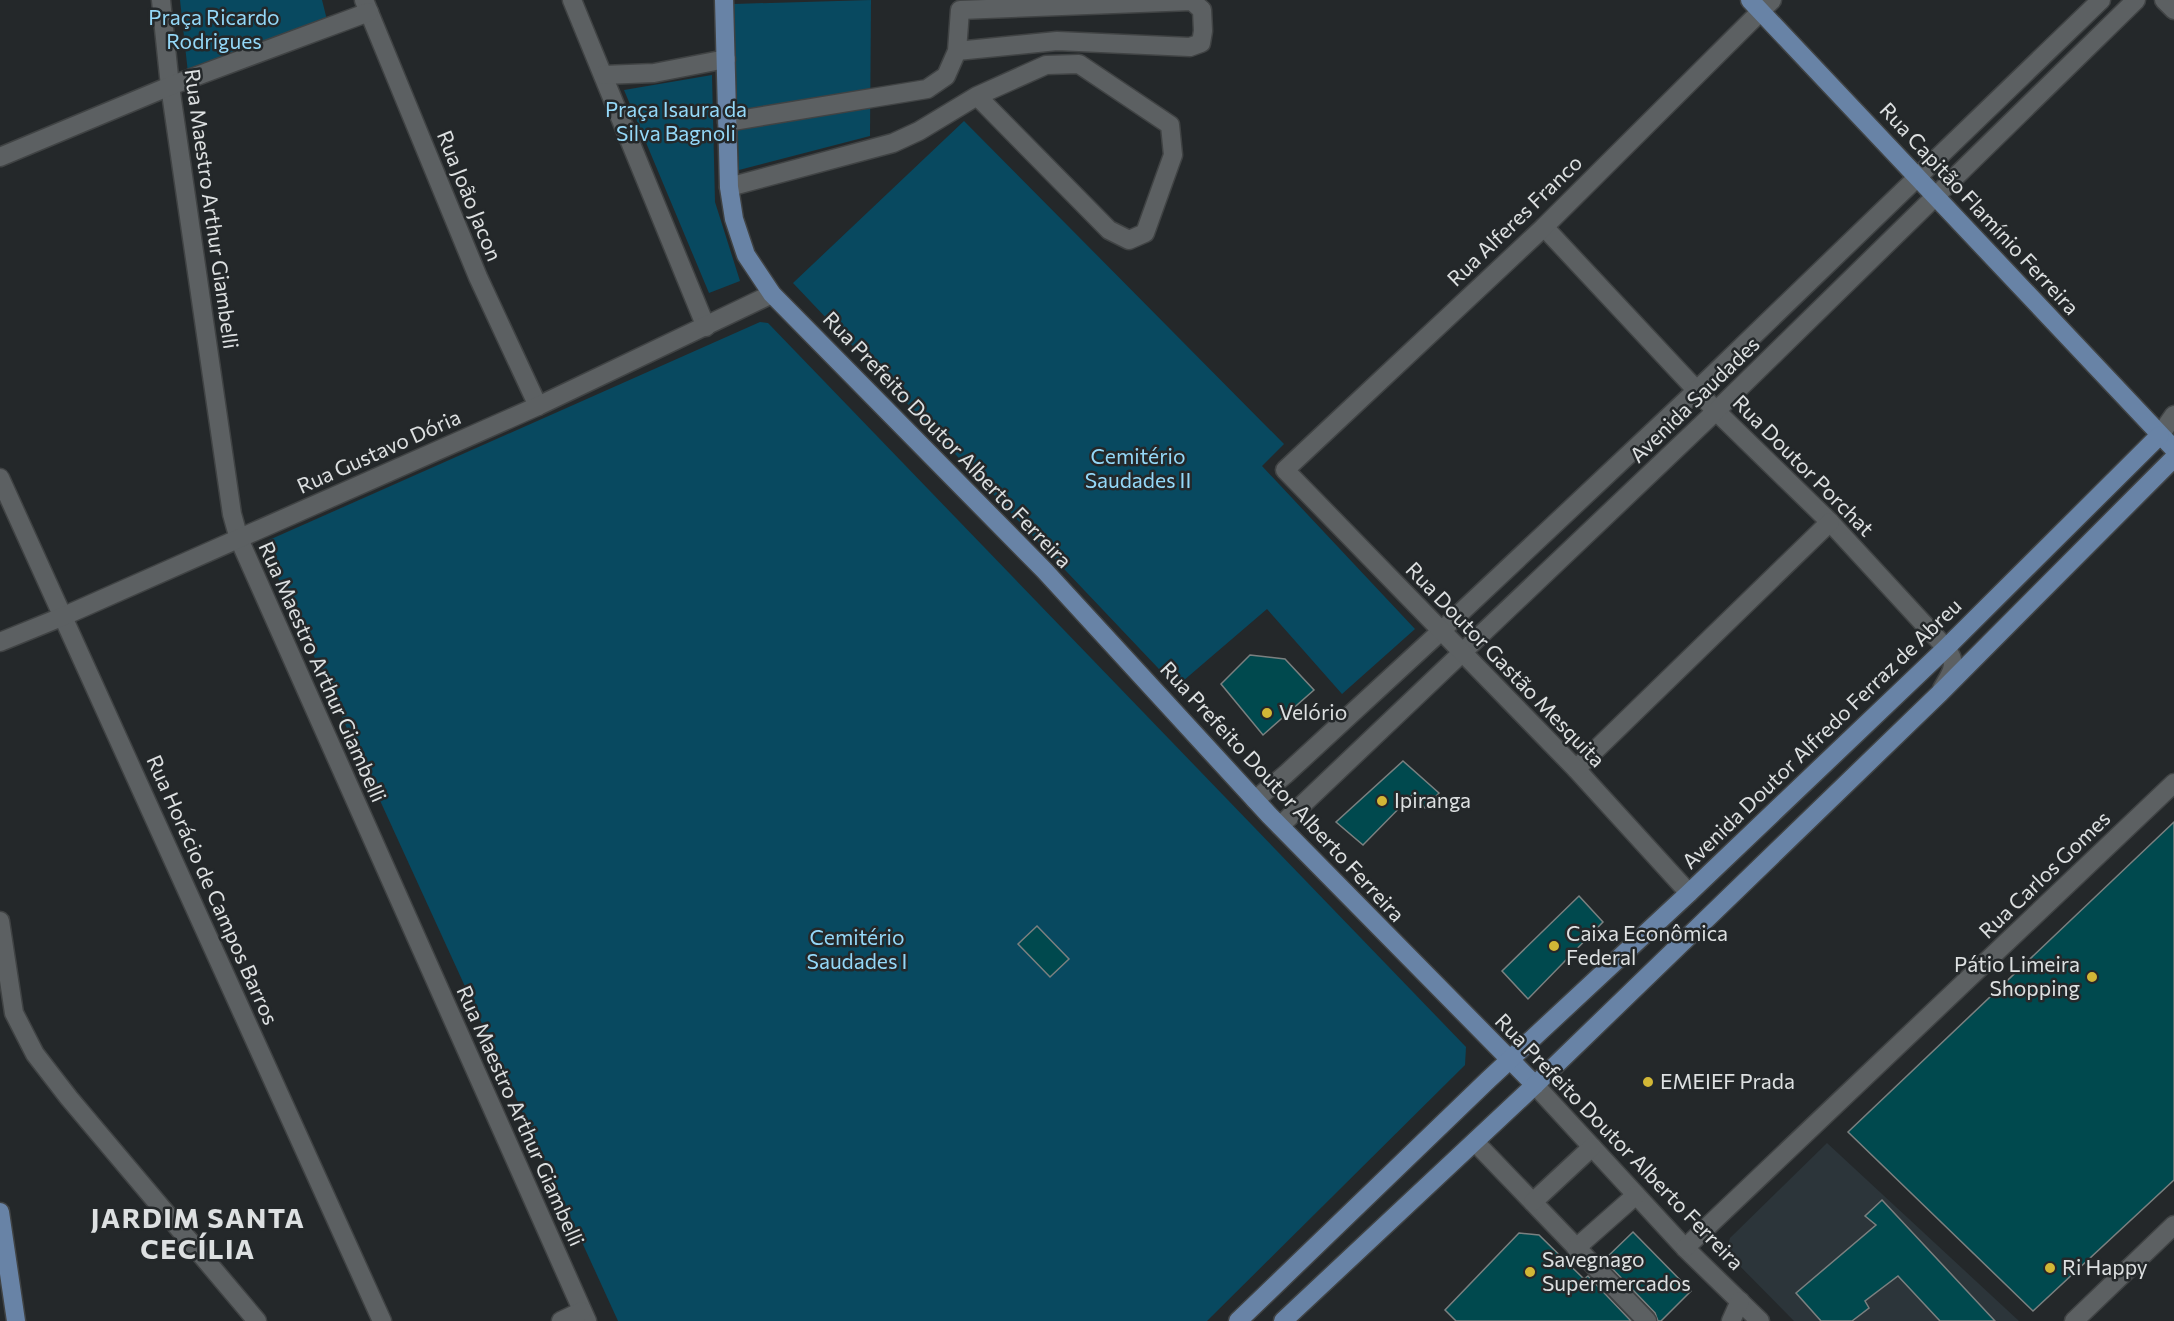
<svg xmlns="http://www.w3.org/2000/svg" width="2174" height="1321" font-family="Commissioner,sans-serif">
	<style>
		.built { fill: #2c353a }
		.green { fill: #084960 }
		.building { fill: #00494e; stroke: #7b8080; stroke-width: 1.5 }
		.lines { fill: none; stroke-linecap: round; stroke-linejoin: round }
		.minor-casing { stroke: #404344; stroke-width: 21 }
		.major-casing { stroke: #404344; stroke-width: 21 }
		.minor { stroke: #5c6062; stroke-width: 18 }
		.major { stroke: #6883a6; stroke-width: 18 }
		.poi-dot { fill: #d2b736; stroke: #24282a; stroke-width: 2 }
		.labels { text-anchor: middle; stroke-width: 5; stroke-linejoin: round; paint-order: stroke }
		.park-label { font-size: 21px; fill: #94d8f8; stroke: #24282a }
		.street-label { font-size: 21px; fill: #dde0e1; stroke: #24282a }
		.poi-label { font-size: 21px; fill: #dde0e1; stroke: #24282a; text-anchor: start }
		.district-label { font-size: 27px; font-weight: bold; letter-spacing: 1.5px; fill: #dde0e1; stroke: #24282a }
	</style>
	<rect width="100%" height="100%" fill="#24282a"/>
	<polygon class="built" points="1827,1143 2019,1321 1794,1321 1726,1252 1730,1238"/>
	<g class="green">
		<polygon points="180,0 322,0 327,20 188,73"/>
		<polygon points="871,0 870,136 739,170 734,4"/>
		<polygon points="712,75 715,202 740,281 709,293 624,90"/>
		<polygon points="964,121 1284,444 1262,466 1415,629 1342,694 1267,609 1176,687 793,283"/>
		<polygon points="760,322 768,323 1466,1047 1465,1065 1207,1321 618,1321 265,549 269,540"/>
	</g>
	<g class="building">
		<polygon points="1250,655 1285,659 1314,690 1263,735 1221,684"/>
		<polygon points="1403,761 1439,793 1425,808 1413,794 1363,845 1336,822"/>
		<polygon points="2174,822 2174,1180 2033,1311 1848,1132"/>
		<polygon points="1579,896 1603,922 1528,999 1502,971"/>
		<polygon points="1037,926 1069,959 1050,977 1018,944"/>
		<polygon points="1882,1200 1995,1321 1940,1321 1898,1276 1865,1301 1869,1308 1852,1321 1821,1321 1796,1293 1876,1225 1865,1216"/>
		<polygon points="1633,1232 1691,1291 1661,1321 1658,1321 1655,1313 1604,1260"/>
		<polygon points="1519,1233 1539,1235 1584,1279 1588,1276 1631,1321 1456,1321 1445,1310"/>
	</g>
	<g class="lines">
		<g class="minor-casing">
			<g id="minor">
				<polyline points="161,0 170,86 232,514 239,539 587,1321"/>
				<polyline points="364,0 478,277 538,406"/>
				<polyline points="572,0 706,327"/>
				<polyline points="2164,0 2174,10"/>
				<polyline points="603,75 654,73 726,59"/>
				<polyline points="727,122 927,89 946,76 957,51 960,10 1192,1 1202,10 1203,31 1201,43 1190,47 1057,41 957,51"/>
				<polyline points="0,157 170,86 369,12"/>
				<polyline points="729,187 893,143 919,131 977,96 1046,65 1079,64 1170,125 1173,155 1145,233 1129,240 1109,230 977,96"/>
				<path d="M1544,227L1716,411L1830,522L1946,648C1959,665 1951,673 1942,689"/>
				<polyline points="2160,435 2174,415"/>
				<polyline points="0,478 382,1321"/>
				<polyline points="0,642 64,616 538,406 772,294"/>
				<polyline points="1576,769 1830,522"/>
				<polyline points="1255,800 1286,774 1440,632 1697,390 2101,0"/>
				<polyline points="1280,826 1716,411 2136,0"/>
				<polyline points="1689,893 1576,769 1285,470 1544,227 1772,0"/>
				<polyline points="0,921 14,1013 35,1054 69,1098 257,1321"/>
				<polyline points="1535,1085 1685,1248 1760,1321"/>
				<polyline points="1475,1142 1647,1321"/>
				<polyline points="1533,1202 1592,1147"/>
				<polyline points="1576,1248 1636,1195"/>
				<polyline points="1685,1248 2174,783"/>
				<polyline points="561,1321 582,1311"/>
				<polyline points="1731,1321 1740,1301"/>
				<polyline points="2074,1321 2174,1225"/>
			</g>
		</g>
		<g class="major-casing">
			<g id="major">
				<polyline points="724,0 729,187 734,219 746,255 772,294 1044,570 1269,815 1535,1085"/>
				<polyline points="1750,0 2174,449"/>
				<polyline points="0,1212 16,1321"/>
				<polyline points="1238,1321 1488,1080 1689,893 1946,648 2160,435"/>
				<polyline points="1283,1321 1535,1085 1940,693 2174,458"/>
			</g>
		</g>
		<use href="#minor" class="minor"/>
		<use href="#major" class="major"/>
	</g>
	<g class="poi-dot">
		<circle cx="1267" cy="713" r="6"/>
		<circle cx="1382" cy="801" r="6"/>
		<circle cx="1554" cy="946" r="6"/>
		<circle cx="2092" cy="977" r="6"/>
		<circle cx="1648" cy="1082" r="6"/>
		<circle cx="2050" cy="1268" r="6"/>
		<circle cx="1530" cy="1272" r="6"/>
	</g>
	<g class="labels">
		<g class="park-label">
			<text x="214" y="25">Praça Ricardo<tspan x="214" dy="24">Rodrigues</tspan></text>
			<text x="676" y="117">Praça Isaura da<tspan x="676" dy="24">Silva Bagnoli</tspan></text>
			<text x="1138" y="464">Cemitério<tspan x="1138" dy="24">Saudades II</tspan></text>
			<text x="857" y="945">Cemitério<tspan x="857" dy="24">Saudades I</tspan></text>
		</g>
		<g class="street-label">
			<text transform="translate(469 196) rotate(68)" y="7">Rua João Jacon</text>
			<text transform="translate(211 209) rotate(82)" y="7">Rua Maestro Arthur Giambelli</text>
			<text transform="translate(1979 209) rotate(47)" y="7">Rua Capitão Flamínio Ferreira</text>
			<text transform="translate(1515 221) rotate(-44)" y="7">Rua Alferes Franco</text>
			<text transform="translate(1695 400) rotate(-44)" y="7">Avenida Saudades</text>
			<text transform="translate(947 440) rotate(46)" y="7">Rua Prefeito Doutor Alberto Ferreira</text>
			<text transform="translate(379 452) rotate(-24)" y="7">Rua Gustavo Dória</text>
			<text transform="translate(1803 466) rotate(45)" y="7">Rua Doutor Porchat</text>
			<text transform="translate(1505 665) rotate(46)" y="7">Rua Doutor Gastão Mesquita</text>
			<text transform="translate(322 672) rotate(66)" y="7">Rua Maestro Arthur Giambelli</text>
			<text transform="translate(1822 734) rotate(-44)" y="7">Avenida Doutor Alfredo Ferraz de Abreu</text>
			<text transform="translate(1282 792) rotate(47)" y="7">Rua Prefeito Doutor Alberto Ferreira</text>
			<text transform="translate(2045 875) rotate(-44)" y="7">Rua Carlos Gomes</text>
			<text transform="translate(212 890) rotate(66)" y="7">Rua Horácio de Campos Barros</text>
			<text transform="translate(520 1116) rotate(66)" y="7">Rua Maestro Arthur Giambelli</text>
			<text transform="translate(1619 1142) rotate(46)" y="7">Rua Prefeito Doutor Alberto Ferreira</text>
		</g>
		<g class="poi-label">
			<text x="1279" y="720">Velório</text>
			<text x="1394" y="808">Ipiranga</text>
			<text x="1566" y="941">Caixa Econômica<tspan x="1566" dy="24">Federal</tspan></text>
			<text x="2080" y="972" text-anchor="end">Pátio Limeira<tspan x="2080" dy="24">Shopping</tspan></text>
			<text x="1660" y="1089">EMEIEF Prada</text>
			<text x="1542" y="1267">Savegnago<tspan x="1542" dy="24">Supermercados</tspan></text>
			<text x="2062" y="1275">Ri Happy</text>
		</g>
		<g class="district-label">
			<text x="198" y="1228">JARDIM SANTA<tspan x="198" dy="31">CECÍLIA</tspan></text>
		</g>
	</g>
</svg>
